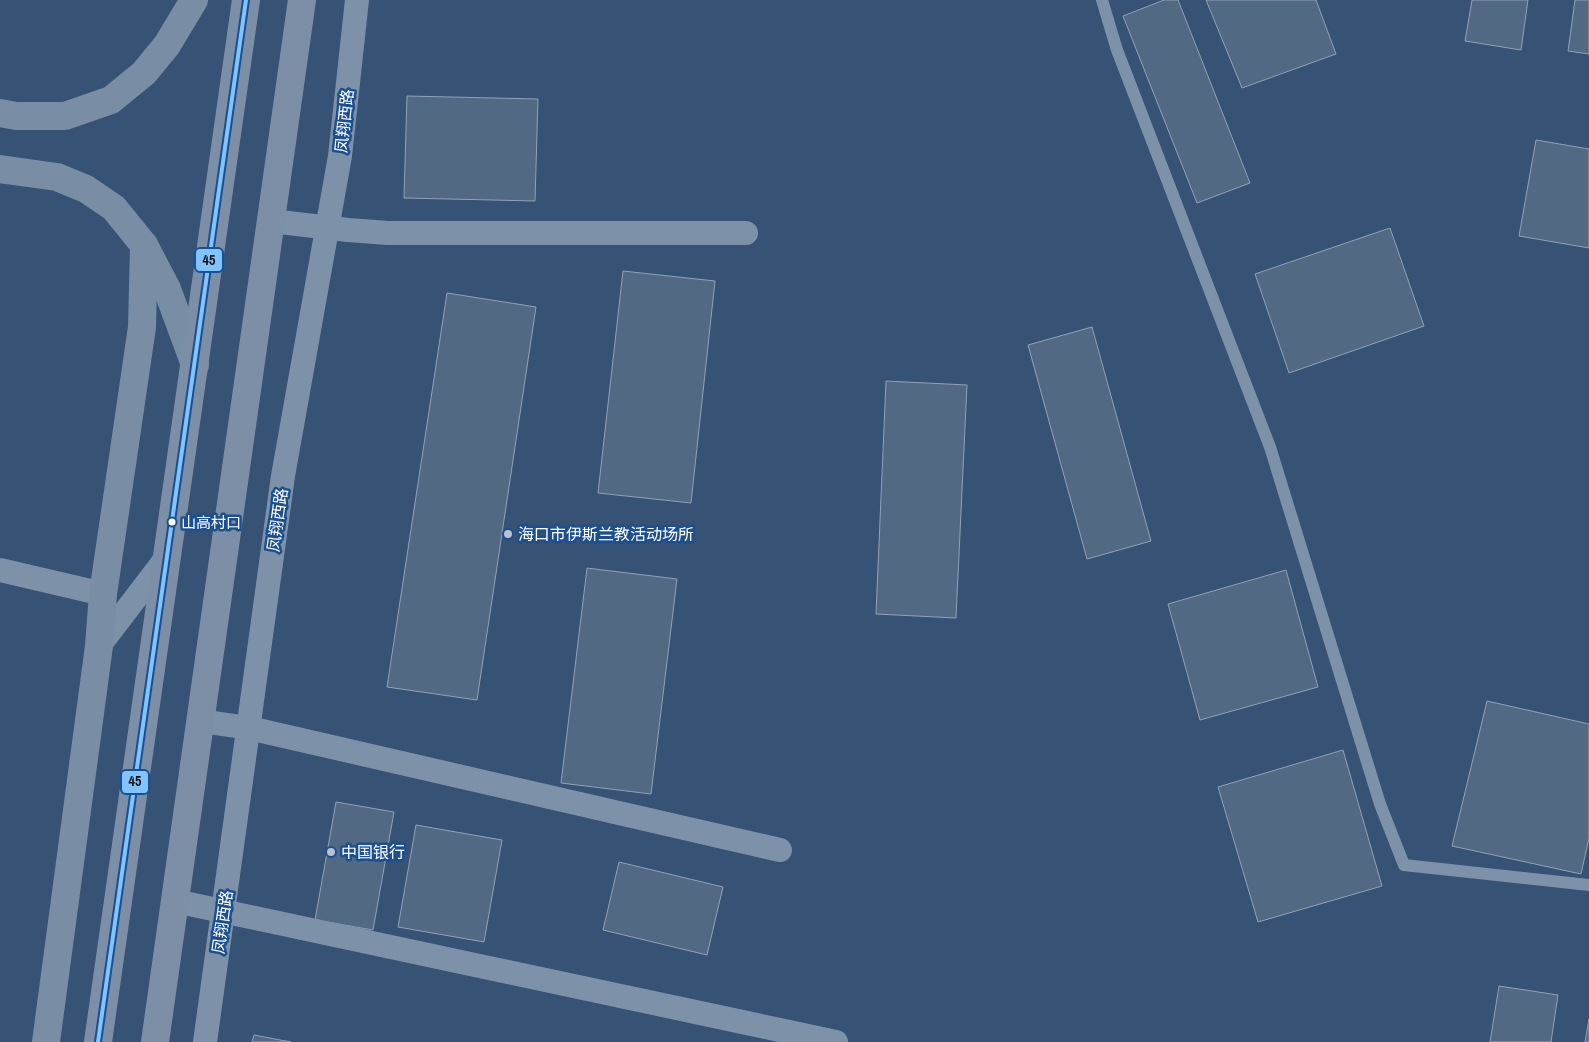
<svg xmlns="http://www.w3.org/2000/svg" width="1589" height="1042" font-family="'Archivo Narrow','Noto Sans SC',sans-serif">
	<style>
		.building { fill: #526984; stroke: #92a2b6 }
		.lines { fill: none; stroke-linecap: round; stroke-linejoin: round }
		.lane { stroke: #7d92a8; stroke-width: 12 }
		.street { stroke: #7d92a8; stroke-width: 24 }
		.secondary { stroke: #798da4; stroke-width: 28 }
		.primary { stroke: #7d8ea7; stroke-width: 28 }
		.bus-1-casing { stroke: #1b4f8f; stroke-width: 8 }
		.bus-1 { stroke: #80c4ff; stroke-width: 4 }
		.bus-dot { fill: #fff; stroke: #1b4f8f; stroke-width: 2 }
		.poi-dot { fill: #b9c2ce; stroke: #1b4f8f; stroke-width: 2 }
		.labels { text-anchor: middle; stroke-width: 5; stroke-linejoin: round; paint-order: stroke }
		.bus-label { font-size: 15px; fill: #fff; stroke: #1b4f8f; text-anchor: start }
		.street-label { font-size: 16px; fill: #fff; stroke: #1b4f8f }
		.poi-label { font-size: 16px; fill: #fff; stroke: #1b4f8f; text-anchor: start }
		.line-badge { stroke: #1b4f8f; stroke-width: 2 }
		.pale-badge-label { font-size: 14px; text-anchor: middle; font-weight: bold; fill: #111 }
	</style>
	<rect width="100%" height="100%" fill="#365274"/>
	<g class="building">
		<polygon points="1164,0 1178,0 1250,183 1197,203 1123,16"/>
		<polygon points="1206,0 1316,0 1336,54 1242,88"/>
		<polygon points="1472,0 1528,0 1521,50 1465,41"/>
		<polygon points="1575,0 1589,0 1589,54 1568,51"/>
		<polygon points="407,96 538,99 535,201 404,198"/>
		<polygon points="1536,140 1589,149 1589,248 1519,236"/>
		<polygon points="1390,228 1424,326 1289,373 1255,274"/>
		<polygon points="623,271 715,281 691,503 598,493"/>
		<polygon points="447,293 536,307 477,700 387,687"/>
		<polygon points="1092,327 1151,541 1087,559 1028,345"/>
		<polygon points="886,381 967,385 956,618 876,614"/>
		<polygon points="587,568 677,579 651,794 561,783"/>
		<polygon points="1286,570 1318,687 1200,720 1168,604"/>
		<polygon points="1487,701 1589,724 1589,838 1581,874 1452,846"/>
		<polygon points="1343,750 1382,886 1258,922 1218,787"/>
		<polygon points="336,802 394,812 373,930 315,920"/>
		<polygon points="416,825 502,840 484,942 398,927"/>
		<polygon points="619,862 723,887 707,955 603,930"/>
		<polygon points="1499,986 1558,995 1551,1042 1490,1042"/>
		<polygon points="1589,1019 1589,1042 1585,1042"/>
		<polygon points="254,1035 291,1042 252,1042"/>
	</g>
	<g class="lines">
		<polyline class="lane" points="1102,0 1117,50 1270,447 1380,804 1404,865 1589,885"/>
		<g class="street">
			<polyline points="271,221 348,230 388,233 746,233"/>
			<polyline points="0,570 103,594"/>
			<polyline points="99,646 167,557"/>
			<polyline points="201,721 249,728 780,850"/>
			<polyline points="175,901 836,1042"/>
			<polyline points="205,1042 283,476 340,156 357,0"/>
		</g>
		<g class="secondary">
			<polyline points="0,113 16,116 65,116 111,100 144,73 167,45 194,0"/>
			<polyline points="0,169 57,177 86,189 114,208 144,245 167,289 195,365"/>
			<polyline points="46,1042 99,646 103,594 142,327 144,245"/>
		</g>
		<g class="primary">
			<polyline points="98,1042 246,0"/>
			<polyline points="155,1042 302,0"/>
		</g>
		<g class="bus-1-casing">
			<polyline id="bus-1" points="98,1042 246,0"/>
		</g>
		<use href="#bus-1" class="bus-1"/>
	</g>
	<circle class="bus-dot" cx="172" cy="522" r="4.5"/>
	<g class="poi-dot">
		<circle cx="508" cy="534" r="5"/>
		<circle cx="331" cy="852" r="5"/>
	</g>
	<g class="labels">
		<g class="bus-label">
			<text x="181" y="528">山高村口</text>
		</g>
		<g class="street-label">
			<text transform="translate(344 121) rotate(-84)" y="6">凤翔西路</text>
			<text transform="translate(277 520) rotate(-82)" y="6">凤翔西路</text>
			<text transform="translate(222 922) rotate(-82)" y="6">凤翔西路</text>
		</g>
		<g class="poi-label">
			<text x="518" y="540">海口市伊斯兰教活动场所</text>
			<text x="341" y="858">中国银行</text>
		</g>
	</g>
	<g class="line-badge">
		<rect x="195" y="248" width="28" height="24" rx="5" fill="#80c4ff"/>
		<rect x="121" y="770" width="28" height="24" rx="5" fill="#80c4ff"/>
	</g>
	<g class="pale-badge-label">
		<text x="209" y="265">45</text>
		<text x="135" y="786">45</text>
	</g>
</svg>
